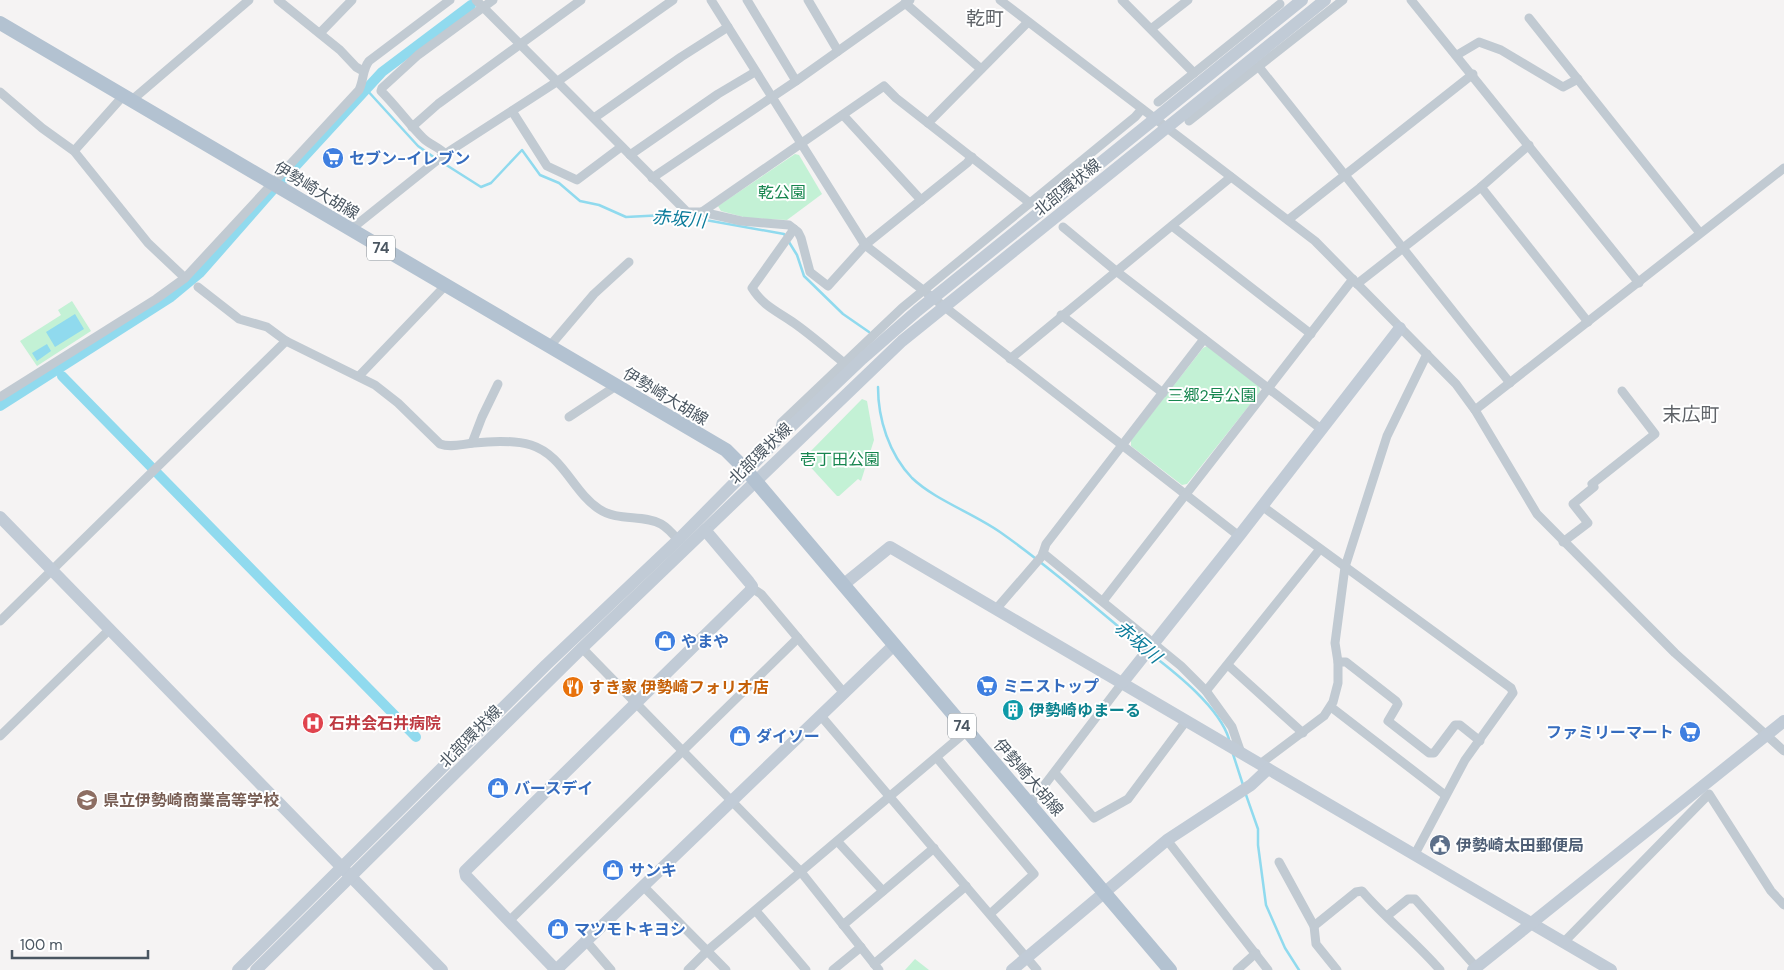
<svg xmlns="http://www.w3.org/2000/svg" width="1784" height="970" font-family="'DM Sans','Noto Sans JP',sans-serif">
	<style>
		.green { fill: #c3f1d5 }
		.water { fill: #90daee }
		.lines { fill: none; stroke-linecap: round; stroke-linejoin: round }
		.stream { stroke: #90daee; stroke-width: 2.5 }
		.canal { stroke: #90daee; stroke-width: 10 }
		.street { stroke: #c1cad2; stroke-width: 9 }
		.secondary { stroke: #c1cbd6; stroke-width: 12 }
		.primary { stroke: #b3c2d1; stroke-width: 14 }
		.labels { text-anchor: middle; stroke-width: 4; stroke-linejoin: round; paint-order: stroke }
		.shield { fill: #fff; stroke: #808990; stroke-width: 1 }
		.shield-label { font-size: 15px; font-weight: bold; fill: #4a5661 }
		.shop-label { font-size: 16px; font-weight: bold; fill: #366cbe; stroke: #fff; text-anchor: start }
		.street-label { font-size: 16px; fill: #4a5661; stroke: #fff }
		.park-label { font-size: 16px; fill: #17864f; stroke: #fff }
		.food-label { font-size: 16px; font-weight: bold; fill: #c56008; stroke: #fff; text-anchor: start }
		.culture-label { font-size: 16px; font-weight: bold; fill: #0d838f; stroke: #fff; text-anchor: start }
		.health-label { font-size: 16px; font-weight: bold; fill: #be3a42; stroke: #fff; text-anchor: start }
		.education-label { font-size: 16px; font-weight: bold; fill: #785e54; stroke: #fff; text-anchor: start }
		.service-label { font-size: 16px; font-weight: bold; fill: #4e5e75; stroke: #fff; text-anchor: start }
		.water-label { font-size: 18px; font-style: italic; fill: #0c7c9b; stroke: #fff }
		.quarter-label { font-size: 19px; fill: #5f6368; stroke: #fff }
	</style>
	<rect width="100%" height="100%" fill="#f5f3f3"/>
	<g class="green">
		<polygon points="795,154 799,155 822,194 787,220 747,218 721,211 718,206"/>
		<polygon points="72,301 91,331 37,366 20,341 61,315 58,310"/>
		<polygon points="1207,346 1259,386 1260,392 1187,484 1182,485 1131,446 1131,440 1203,348"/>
		<polygon points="862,399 867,401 874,440 861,481 858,479 839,496 837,496 805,461 806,456"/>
		<polygon points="915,959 929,970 905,970"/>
	</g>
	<g class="water">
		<polygon points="75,314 84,329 55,347 46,332"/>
		<polygon points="47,344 51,351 37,361 32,353"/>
	</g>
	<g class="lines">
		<g class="stream">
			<polyline points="366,89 418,146 435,158"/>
			<polyline points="440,161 481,187 491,183 522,150 540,175 559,183 580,201 599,205 626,217 665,215 683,219 700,219 784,234 797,255 804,276 843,314 869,332"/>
			<path d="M878,387C878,419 889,454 912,478C935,500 973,513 1000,532C1051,568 1097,609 1145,649"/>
			<path d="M1151,654C1177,674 1219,707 1229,739"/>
			<polyline points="1233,754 1243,785"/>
			<polyline points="1245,792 1258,829 1258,845 1266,905 1285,948 1299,970"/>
		</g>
		<g class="canal">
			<polyline points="280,183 382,72 471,5"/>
			<polyline points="62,376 416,737"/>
			<polyline points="0,406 171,297 200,273 272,191"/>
		</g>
		<g class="street">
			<polyline points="278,0 340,50 356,67 363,71"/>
			<polyline points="476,0 687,212 702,212 741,221 789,225 798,232 801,238 810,272 828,286 865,245 967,163 972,157"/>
			<polyline points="711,0 865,245 1239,536"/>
			<polyline points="747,0 796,81"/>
			<polyline points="808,0 838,51"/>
			<polyline points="1000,0 1315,241 1456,384 1475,410 1537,514 1675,653 1784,751"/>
			<polyline points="1122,0 1194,73"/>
			<polyline points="1411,0 1639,283"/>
			<polyline points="905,3 981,69"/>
			<polyline points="1529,18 1700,233"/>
			<polyline points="1151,29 1188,0"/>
			<polyline points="320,33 352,0"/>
			<polyline points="1457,55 1479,42 1501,50 1563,87 1578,79"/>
			<polyline points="1259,67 1510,383"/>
			<polyline points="0,92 42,128 74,151 148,243 185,278"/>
			<polyline points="132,100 249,0"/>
			<polyline points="1158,102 1280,4"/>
			<polyline points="512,111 547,166 577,180 621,147"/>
			<polyline points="843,115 921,200"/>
			<polyline points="594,118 681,57 728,27"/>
			<polyline points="1189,121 1343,0"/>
			<polyline points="928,123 1028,22"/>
			<polyline points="412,127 438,104 581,0"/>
			<polyline points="74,151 124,95"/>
			<path d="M445,154C439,147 430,145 423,138C408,123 396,106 381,91L382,88L418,55L493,0"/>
			<polyline points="630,155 718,94 755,72"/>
			<polyline points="652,178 796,81 910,0"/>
			<polyline points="1481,187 1588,322"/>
			<polyline points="702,212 884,86 896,98 1030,203"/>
			<polyline points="1288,220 1473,74"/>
			<polyline points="1172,226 1311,334"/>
			<polyline points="1063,227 1116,271 1321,429"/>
			<path d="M794,229L752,288C763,306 777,311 794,323C811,335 827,349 843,362"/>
			<polyline points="350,230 445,154 558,81 673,0"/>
			<polyline points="1357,284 1481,187 1529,145"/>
			<path d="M198,287L239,319L267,327L286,341L375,385L398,403L440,444C451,448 462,444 474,443C492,441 513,440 531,445C563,455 573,492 599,509C618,522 643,514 661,524C668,528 673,534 678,540"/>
			<polyline points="1061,315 1163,393"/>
			<polyline points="549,347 594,294 629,262"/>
			<polyline points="1010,359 1231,177"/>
			<polyline points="359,376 445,286"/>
			<path d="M0,397L156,299L185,278L359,90C364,80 362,70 369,61L450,0"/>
			<polyline points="1475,410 1784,168"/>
			<polyline points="569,417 616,386"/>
			<polyline points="778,439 781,423 902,308 1135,117 1142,109"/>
			<polyline points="472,443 482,417 498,384"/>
			<polyline points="1262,506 1511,688 1513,693 1465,760 1415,854"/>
			<polyline points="1563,542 1588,523 1573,504 1594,487 1592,484 1655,434 1622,391"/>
			<polyline points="1043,553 1181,666 1206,691 1232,727 1241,753"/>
			<polyline points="752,588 761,594 844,693"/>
			<polyline points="1103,601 1353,279"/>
			<polyline points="997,608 1042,556 1046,544 1204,339"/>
			<polyline points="0,621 286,341"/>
			<polyline points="582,648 801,872 879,970"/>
			<polyline points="1338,662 1346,662 1396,701 1398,704 1388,721 1429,753 1434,753 1455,725 1460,725 1480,741"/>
			<polyline points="1229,666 1303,733"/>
			<polyline points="1206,691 1320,549"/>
			<polyline points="1331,707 1445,795"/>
			<polyline points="821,716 1037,970"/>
			<polyline points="0,736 109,630"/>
			<polyline points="937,758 1034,874 990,914"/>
			<polyline points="1260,764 1324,716 1333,702 1338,683 1338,662 1335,643 1345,567 1387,436 1427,354"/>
			<polyline points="1055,773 1094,818 1128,799 1186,721"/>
			<polyline points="1030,804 1123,682"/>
			<polyline points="1167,840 1268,970"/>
			<polyline points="838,842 883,891"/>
			<polyline points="1279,862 1314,926 1316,944 1337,970"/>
			<polyline points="644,887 726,970"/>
			<polyline points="756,911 806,970"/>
			<polyline points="1387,916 1408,899 1415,899 1477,968"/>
			<polyline points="509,921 798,638"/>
			<polyline points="843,925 934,848"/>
			<path d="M1314,926L1356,892L1362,891C1386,919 1415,941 1440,970"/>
			<polyline points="587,942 611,970"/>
			<polyline points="1564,942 1709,794 1771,891 1784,905"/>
			<polyline points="874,964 966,886"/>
			<polyline points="688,970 707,951 967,731"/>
			<polyline points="833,970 861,947"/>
			<polyline points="1237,970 1256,953"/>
		</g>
		<g class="secondary">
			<polyline points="0,517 442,970"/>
			<polyline points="843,585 890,547 1611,970"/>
			<polyline points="1123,682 1239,536 1400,328"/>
			<polyline points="238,970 546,665 678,540 778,439 862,359 917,311 1302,0"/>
			<polyline points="256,970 582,648 902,341 1325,0"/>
			<polyline points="556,970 466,876 465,871 750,591 752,586 749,582 705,530"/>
			<polyline points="556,970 893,646"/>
			<polyline points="1012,970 1167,840 1251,785 1268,769"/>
			<polyline points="1473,970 1784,721"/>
		</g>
		<polyline class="primary" points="0,23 726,450 747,471 1170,970"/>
	</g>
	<defs>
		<g id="supermarket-disc" transform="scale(1.125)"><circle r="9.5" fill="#3f7fe0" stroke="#fff"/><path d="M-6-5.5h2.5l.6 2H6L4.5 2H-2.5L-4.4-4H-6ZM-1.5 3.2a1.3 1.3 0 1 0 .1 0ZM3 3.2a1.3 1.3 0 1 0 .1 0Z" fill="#fff"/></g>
		<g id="shop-disc" transform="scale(1.125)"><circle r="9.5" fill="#3f7fe0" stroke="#fff"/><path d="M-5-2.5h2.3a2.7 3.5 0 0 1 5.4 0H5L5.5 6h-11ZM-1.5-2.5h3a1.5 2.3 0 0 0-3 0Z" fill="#fff"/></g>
		<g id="restaurant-disc" transform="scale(1.125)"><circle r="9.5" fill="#e8710a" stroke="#fff"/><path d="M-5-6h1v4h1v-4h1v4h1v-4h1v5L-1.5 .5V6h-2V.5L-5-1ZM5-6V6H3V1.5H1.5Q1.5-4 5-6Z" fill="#fff"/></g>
		<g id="building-disc" transform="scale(1.125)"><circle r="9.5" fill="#0f9aa8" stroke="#fff"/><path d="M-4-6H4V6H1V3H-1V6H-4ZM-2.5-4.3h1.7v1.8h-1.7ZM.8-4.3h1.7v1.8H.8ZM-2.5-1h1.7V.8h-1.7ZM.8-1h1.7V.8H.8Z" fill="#fff"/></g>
		<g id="hospital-disc" transform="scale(1.125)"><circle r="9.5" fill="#e0444e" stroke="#fff"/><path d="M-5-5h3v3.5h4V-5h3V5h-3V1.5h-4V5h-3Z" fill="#fff"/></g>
		<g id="school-disc" transform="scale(1.125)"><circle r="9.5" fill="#8d6e63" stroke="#fff"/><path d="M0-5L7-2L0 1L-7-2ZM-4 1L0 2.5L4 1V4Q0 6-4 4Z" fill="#fff"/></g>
		<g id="civic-disc" transform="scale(1.125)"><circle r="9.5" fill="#5c6f8a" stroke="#fff"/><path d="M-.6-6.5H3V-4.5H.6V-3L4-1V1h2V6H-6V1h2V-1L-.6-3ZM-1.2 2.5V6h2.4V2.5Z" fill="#fff"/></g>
	</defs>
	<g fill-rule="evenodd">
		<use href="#supermarket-disc" x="333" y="158"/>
		<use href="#shop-disc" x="665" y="641"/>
		<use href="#supermarket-disc" x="987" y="686"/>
		<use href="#restaurant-disc" x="573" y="687"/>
		<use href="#building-disc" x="1013" y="710"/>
		<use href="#hospital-disc" x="313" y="723"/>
		<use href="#supermarket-disc" x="1690" y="732"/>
		<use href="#shop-disc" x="740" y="736"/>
		<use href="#shop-disc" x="498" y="788"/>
		<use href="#school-disc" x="87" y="800"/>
		<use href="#civic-disc" x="1440" y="845"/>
		<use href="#shop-disc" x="613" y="870"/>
		<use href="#shop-disc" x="558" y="929"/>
	</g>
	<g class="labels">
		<g class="shield">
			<rect x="367" y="235.5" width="28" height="25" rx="4"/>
			<rect x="948" y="713.5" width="28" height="25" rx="4"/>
		</g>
		<g class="shield-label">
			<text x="381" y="253">74</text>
			<text x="962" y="731">74</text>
		</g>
		<g class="shop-label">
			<text x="349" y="164">セブン-イレブン</text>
			<text x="681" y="647">やまや</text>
			<text x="1003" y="692">ミニストップ</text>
			<text x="1674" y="738" text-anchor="end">ファミリーマート</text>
			<text x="756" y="742">ダイソー</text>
			<text x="514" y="794">バースデイ</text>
			<text x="629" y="876">サンキ</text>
			<text x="574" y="935">マツモトキヨシ</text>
		</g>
		<g class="street-label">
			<text transform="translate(1067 187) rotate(-39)" y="6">北部環状線</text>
			<text transform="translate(317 190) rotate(31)" y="6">伊勢崎大胡線</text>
			<text transform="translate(666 396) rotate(31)" y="6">伊勢崎大胡線</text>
			<text transform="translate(760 453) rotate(-44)" y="6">北部環状線</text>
			<text transform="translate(470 736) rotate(-45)" y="6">北部環状線</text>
			<text transform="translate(1029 777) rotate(49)" y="6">伊勢崎大胡線</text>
		</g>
		<g class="park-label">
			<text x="782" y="198">乾公園</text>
			<text x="1212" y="401">三郷2号公園</text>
			<text x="840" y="465">壱丁田公園</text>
		</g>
		<g class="food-label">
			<text x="589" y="693">すき家 伊勢崎フォリオ店</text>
		</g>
		<g class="culture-label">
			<text x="1029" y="716">伊勢崎ゆまーる</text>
		</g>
		<g class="health-label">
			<text x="329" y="729">石井会石井病院</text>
		</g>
		<g class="education-label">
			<text x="103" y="806">県立伊勢崎商業高等学校</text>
		</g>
		<g class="service-label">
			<text x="1456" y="851">伊勢崎太田郵便局</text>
		</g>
		<g class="water-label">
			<text transform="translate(679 219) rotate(5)" y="6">赤坂川</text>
			<text transform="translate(1138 642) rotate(40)" y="6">赤坂川</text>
		</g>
		<g class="quarter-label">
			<text x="985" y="25">乾町</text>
			<text x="1691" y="421">末広町</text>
		</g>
	</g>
	<path d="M12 950v8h136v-8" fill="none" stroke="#4a5661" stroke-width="2.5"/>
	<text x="20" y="950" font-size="15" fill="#4a5661" stroke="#ffffff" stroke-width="4" paint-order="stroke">100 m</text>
</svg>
